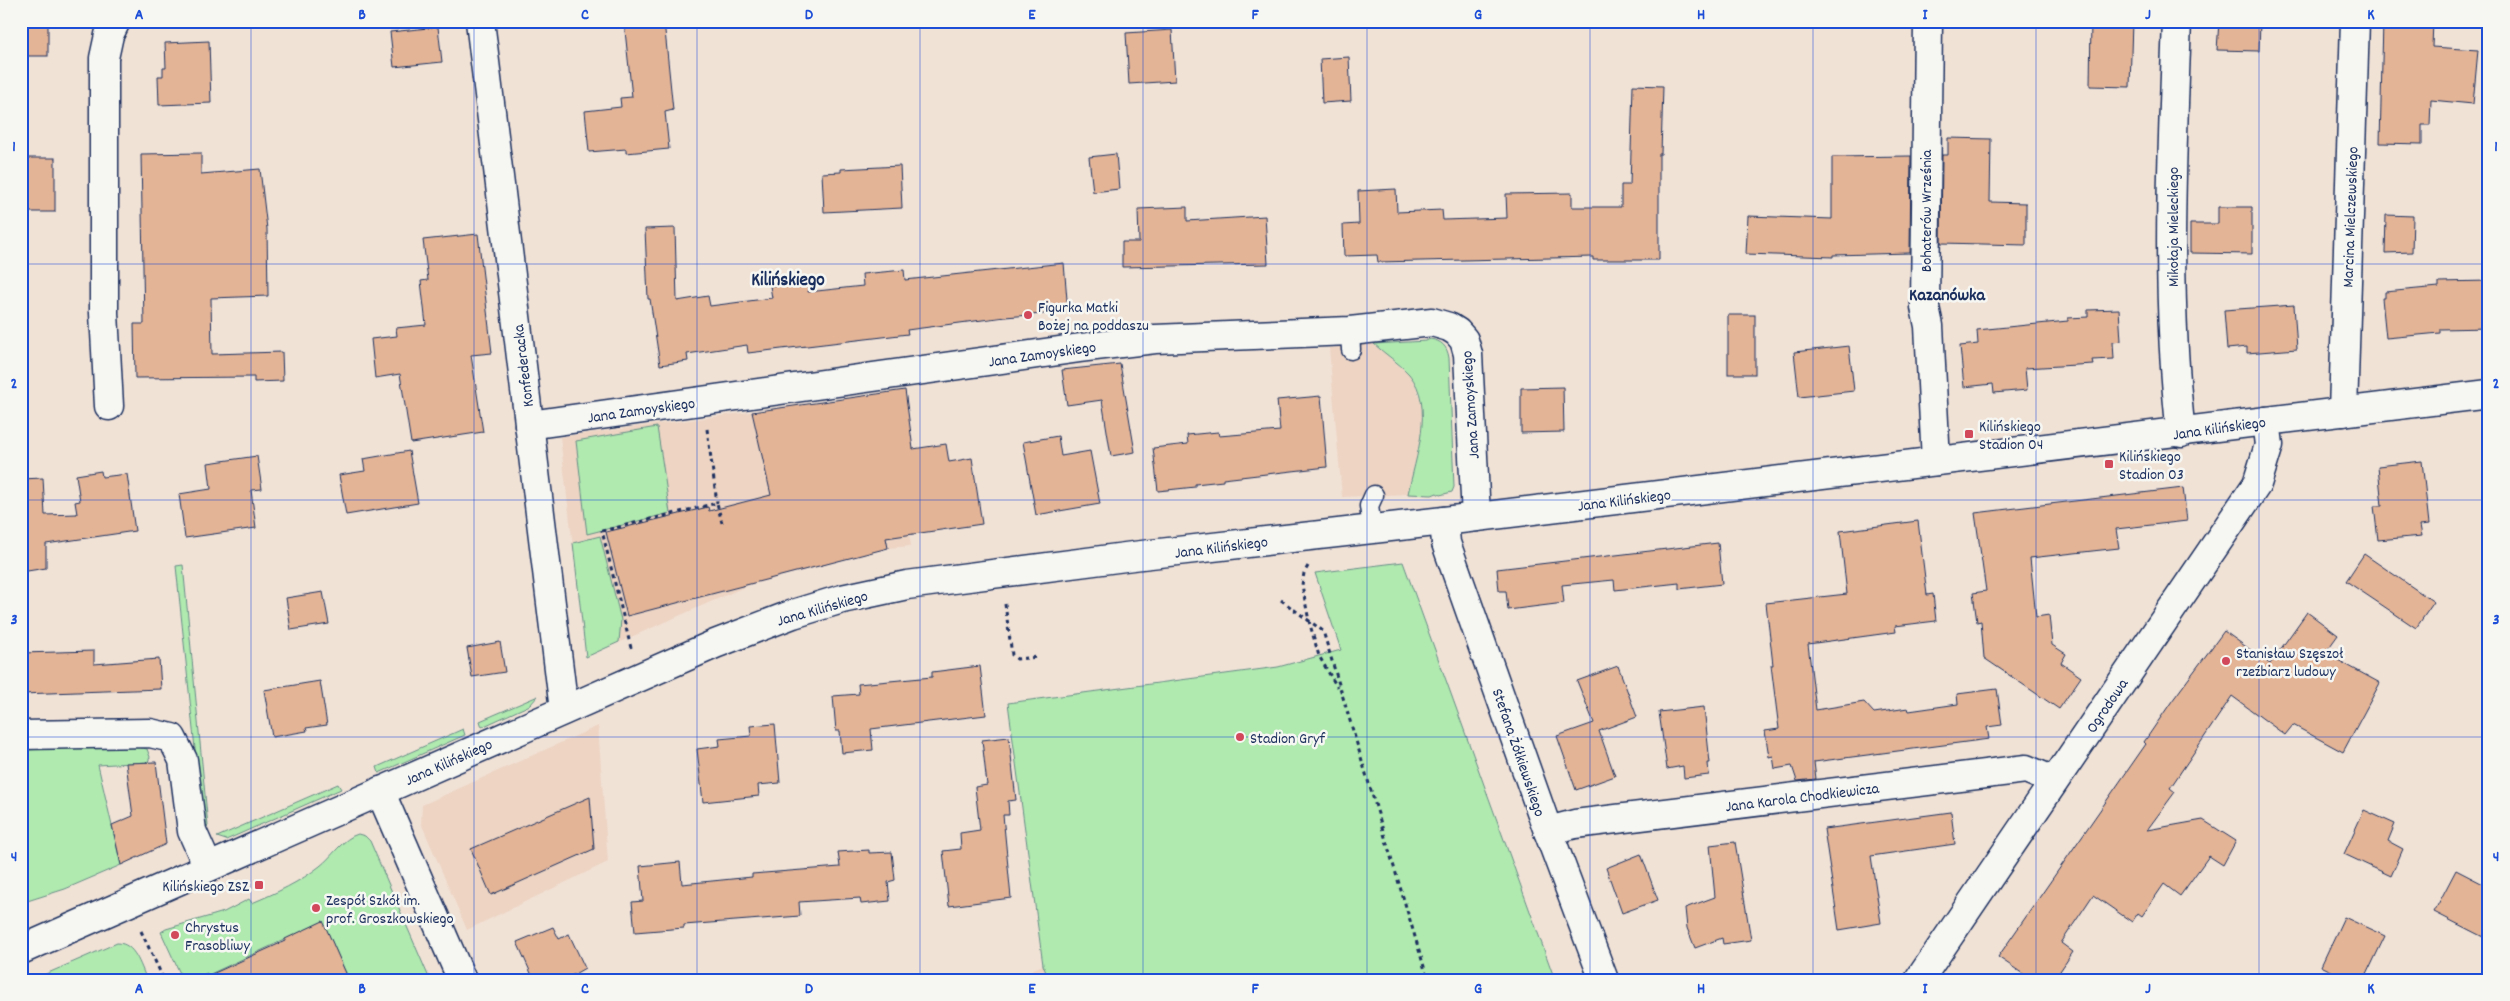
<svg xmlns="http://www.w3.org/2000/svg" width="2510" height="1001" font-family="Dekko,sans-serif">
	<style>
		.built { fill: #edd4c3 }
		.green { fill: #b0eaaf; stroke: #668c86 }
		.building { fill: #e4b496; stroke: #1b2f5e }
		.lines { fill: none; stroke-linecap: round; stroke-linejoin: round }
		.service-casing { stroke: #1b2f5e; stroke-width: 21 }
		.minor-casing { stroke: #1b2f5e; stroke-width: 31 }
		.tertiary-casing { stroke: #1b2f5e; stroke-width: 31 }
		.path { stroke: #1b2f5e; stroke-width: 3; stroke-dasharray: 4 4; stroke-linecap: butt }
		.service { stroke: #f6f6f2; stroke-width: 18 }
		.minor { stroke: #f6f6f2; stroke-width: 28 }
		.tertiary { stroke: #f6f6f2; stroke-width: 28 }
		.grid { fill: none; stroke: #1d4ed8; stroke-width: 1; stroke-opacity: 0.55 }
		.poi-dot { fill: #d1495b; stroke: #f6f6f2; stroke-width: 2 }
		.labels { text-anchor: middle; stroke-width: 5; stroke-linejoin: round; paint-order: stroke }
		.street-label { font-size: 16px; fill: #1b2f5e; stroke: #f6f6f2 }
		.poi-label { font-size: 16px; fill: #1b2f5e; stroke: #f6f6f2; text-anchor: start }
		.neighbourhood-label { font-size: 18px; font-weight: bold; fill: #1b2f5e; stroke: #f6f6f2 }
		.quarter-label { font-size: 19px; font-weight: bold; fill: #1b2f5e; stroke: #f6f6f2 }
		.neatline { fill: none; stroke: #1d4ed8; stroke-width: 2 }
		.grid-label { font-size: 16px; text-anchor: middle; font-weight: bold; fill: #1d4ed8 }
	</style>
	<rect width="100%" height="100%" fill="#f1e2d6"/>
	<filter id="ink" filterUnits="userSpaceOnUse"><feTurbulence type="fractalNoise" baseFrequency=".02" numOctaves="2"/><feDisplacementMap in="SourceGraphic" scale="10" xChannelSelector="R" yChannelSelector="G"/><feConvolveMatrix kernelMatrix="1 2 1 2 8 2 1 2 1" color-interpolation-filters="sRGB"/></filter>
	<g filter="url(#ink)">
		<g class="built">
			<polygon points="1374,344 1409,374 1415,383 1422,405 1422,432 1408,494 1342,497 1329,348"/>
			<polygon points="854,398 894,434 911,546 888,548 749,585 586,657 560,437"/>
			<polygon points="598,726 608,862 467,930 421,823 422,805"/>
			<polygon points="1043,965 1049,980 1007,980"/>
		</g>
		<g class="green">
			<path d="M1430,339C1442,341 1447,346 1449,358L1454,487L1452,492L1440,495L1437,493L1432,495L1408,494C1415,458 1436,406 1409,374C1399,363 1385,354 1374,344L1426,341Z"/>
			<polygon points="657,427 670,513 587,534 576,441"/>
			<polygon points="600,536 621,620 619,642 586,657 573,543"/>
			<polygon points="1403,562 1555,980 1049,980 1043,965 1008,703 1278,667 1341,650 1315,573"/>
			<polygon points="183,565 208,826 206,828 202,816 176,566"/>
			<polygon points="538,696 530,705 482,727 480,721"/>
			<polygon points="463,729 465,735 379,773 377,767"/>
			<polygon points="133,746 147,749 150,757 148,762 98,765 121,865 65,889 21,903 21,750"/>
			<polygon points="338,784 341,789 226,840 217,837"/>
			<path d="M358,834L365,836L370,841L430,980H349L323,922L208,975L207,973L190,980H183L161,932L166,929L224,912L249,899L252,903C276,893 300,882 320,866C332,857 343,838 358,834Z"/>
			<path d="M117,943C135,943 140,965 147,980H32Z"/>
		</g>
		<g class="building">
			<rect x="21" y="21" width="27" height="35"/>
			<polygon points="624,21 664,21 673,110 665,112 669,149 626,153 626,149 589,152 585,111 621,107 620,98 632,97"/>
			<polygon points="2091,21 2132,21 2130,87 2090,86"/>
			<polygon points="2219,21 2260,21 2259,51 2217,50"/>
			<polygon points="2383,21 2433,21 2432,47 2478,50 2473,104 2431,100 2430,125 2422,125 2422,144 2380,143"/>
			<polygon points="438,27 442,62 394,67 390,32"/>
			<polygon points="1172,30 1175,81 1129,84 1126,33"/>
			<polygon points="209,41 211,103 159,105 158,76 163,76 163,68 166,68 165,43"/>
			<polygon points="1349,57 1351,101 1322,103 1320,59"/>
			<polygon points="1633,85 1663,86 1661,154 1659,154 1659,260 1593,260 1593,257 1378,262 1377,255 1344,256 1343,225 1359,224 1358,191 1396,189 1397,212 1442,210 1443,220 1507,218 1506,194 1572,193 1572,207 1621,207 1621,185 1630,185"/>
			<polygon points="1948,138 1991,139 1990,202 2026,203 2026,245 1941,243 1942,155 1948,155"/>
			<polygon points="201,153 201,174 260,169 267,229 268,296 211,298 212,354 282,352 283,381 254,382 254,377 135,378 134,324 144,324 141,154"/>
			<polygon points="1116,154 1119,189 1093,192 1089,157"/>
			<polygon points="1911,156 1910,253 1833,255 1833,257 1746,254 1748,216 1832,219 1832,157"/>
			<rect x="21" y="158" width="34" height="54"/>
			<polygon points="900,166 902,208 824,212 822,173 841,172 841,169"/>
			<polygon points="1187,207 1187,221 1265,216 1268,264 1122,267 1122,242 1139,242 1138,209"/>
			<polygon points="2218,207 2252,207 2252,254 2190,253 2190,224 2218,224"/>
			<polygon points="2386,215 2413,216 2412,252 2385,253"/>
			<polygon points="675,228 677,301 708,296 710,306 772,298 770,286 807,282 808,292 863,286 862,274 904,270 905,280 1064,263 1068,312 1005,317 907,330 908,334 748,353 747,345 687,354 688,361 660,365 650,299 648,299 645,229"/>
			<polygon points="478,234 492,353 471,355 483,432 411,443 400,374 375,378 371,339 397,336 396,328 426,325 421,281 428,280 423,240"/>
			<polygon points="2489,281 2489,328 2440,329 2440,333 2386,338 2382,298 2385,298 2385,292 2439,287 2439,282"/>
			<polygon points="2294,305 2297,349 2247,353 2247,347 2227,349 2224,310"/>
			<polygon points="2119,309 2121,341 2113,342 2114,359 2092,360 2093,364 2025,368 2027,390 1994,393 1993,384 1964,387 1960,346 1978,344 1977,330 2068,321 2068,318 2088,317 2088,310"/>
			<rect x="1728" y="315" width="27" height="59"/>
			<polygon points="1849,346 1854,391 1799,397 1794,352"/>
			<polygon points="1120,364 1135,452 1111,456 1102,400 1067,405 1062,370"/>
			<polygon points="1563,387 1564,432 1521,433 1521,388"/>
			<polygon points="905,390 913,449 946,444 949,462 972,458 982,524 886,538 888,548 627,616 606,532 708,507 709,511 771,495 752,412"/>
			<polygon points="1321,396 1327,467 1223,479 1223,481 1195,484 1195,487 1158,491 1153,448 1188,444 1187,435 1218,432 1219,436 1280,431 1277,400"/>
			<polygon points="1058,436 1061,456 1090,451 1100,504 1036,515 1023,442"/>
			<polygon points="409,451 418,503 346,515 339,475 365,471 363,459"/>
			<polygon points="257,456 262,489 251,490 256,528 185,538 179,494 211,489 208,463"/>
			<polygon points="2422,461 2429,524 2420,525 2422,536 2378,540 2374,506 2382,506 2378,466"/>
			<polygon points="101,471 102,477 127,474 135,531 46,544 46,568 21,572 21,479 43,478 45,515 77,514 75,502 80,501 76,475"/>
			<polygon points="2183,488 2187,521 2116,529 2119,548 2030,558 2036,617 2049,615 2052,645 2066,654 2061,663 2081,677 2059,709 1984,658 1981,621 1977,622 1973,593 1986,591 1975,513"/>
			<polygon points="1918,521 1927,595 1933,594 1936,621 1895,626 1896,632 1808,644 1816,710 1864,702 1874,713 1908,708 1909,711 1958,704 1957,694 1997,689 2002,725 1987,727 1989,739 1814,762 1816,779 1797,781 1792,766 1775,769 1773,756 1769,757 1765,731 1779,729 1771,665 1773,665 1766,603 1847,594 1840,531"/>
			<polygon points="1718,543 1722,584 1679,589 1679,583 1615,590 1614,580 1562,585 1564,603 1508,610 1506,591 1499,591 1497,569"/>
			<polygon points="2364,554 2434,602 2416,628 2346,581"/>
			<polygon points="323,592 329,624 291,630 286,598"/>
			<polygon points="2307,612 2338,635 2325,653 2380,683 2343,752 2293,725 2285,735 2232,696 2170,788 2175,792 2147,830 2203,820 2236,841 2223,865 2209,856 2180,896 2164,884 2142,916 2138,913 2132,922 2093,895 2061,943 2073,952 2054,980 2032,980 1998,957 2146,744 2144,742 2172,701 2224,631 2270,664"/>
			<polygon points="500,642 505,672 472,677 467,648"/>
			<polygon points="94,651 94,664 159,659 161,689 21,694 21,653"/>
			<polygon points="980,666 986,715 871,729 873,750 842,753 840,731 836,731 833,696 859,694 858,684 932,677 932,672"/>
			<polygon points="1618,666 1637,717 1599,731 1615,776 1576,790 1557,736 1594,723 1577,681"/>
			<polygon points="320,681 327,725 306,728 307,731 272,737 264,690"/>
			<polygon points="1704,707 1710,763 1708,763 1709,775 1684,778 1683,766 1667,769 1659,712"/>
			<polygon points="775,724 780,783 758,785 759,796 703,802 697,749 720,746 719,739 751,736 750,726"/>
			<polygon points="1009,737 1016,800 1008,801 1009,815 1003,815 1011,898 949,906 943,851 961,849 960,833 980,830 975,787 987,785 982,740"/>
			<polygon points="156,762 166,844 121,865 112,825 133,816 126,763"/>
			<polygon points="590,797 594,849 491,895 471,849"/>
			<polygon points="2364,810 2395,824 2388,841 2403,849 2391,876 2344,854"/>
			<polygon points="1951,812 1955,844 1871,856 1881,923 1839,930 1824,829"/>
			<polygon points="1735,842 1751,940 1723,944 1722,938 1695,948 1687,928 1685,908 1715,897 1710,845"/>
			<polygon points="869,850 869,853 892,852 895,880 888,882 890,901 861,904 860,898 799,902 800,916 684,925 684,928 635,932 632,902 643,901 640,866 680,862 682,884 752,877 752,874 840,867 838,852"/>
			<polygon points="1641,854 1658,900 1622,913 1606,868"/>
			<polygon points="2456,870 2489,887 2489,940 2434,912"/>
			<polygon points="2344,917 2385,936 2364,980 2350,980 2321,966"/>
			<polygon points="323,921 349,980 199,980 285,941 285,939"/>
			<polygon points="553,927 559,939 569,934 585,968 564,980 534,980 517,942"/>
		</g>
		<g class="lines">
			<g class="service-casing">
				<g id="service">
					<polyline points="1350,331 1351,350"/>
					<polyline points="1372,528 1369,506 1374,495"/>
				</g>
			</g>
			<g class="minor-casing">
				<g id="minor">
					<polyline points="480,21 564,710"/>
					<polyline points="1928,21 1925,307 1929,326 1936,461"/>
					<path d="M2177,21C2172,159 2165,296 2181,433"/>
					<polyline points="109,406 104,313 104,58 109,35 116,21"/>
					<polyline points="2343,412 2355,21"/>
					<polyline points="529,425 1080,348 1155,339 1350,331 1432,322 1449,327 1457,332 1464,340 1468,354 1476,517"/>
					<polyline points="1444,521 1446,543 1548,831 1604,980"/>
					<polyline points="21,735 150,733 172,738 183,760 192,831 208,867"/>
					<polyline points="380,791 462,980"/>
					<polyline points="1548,831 1575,824 2026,769 2054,781"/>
					<polyline points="1919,980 2257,484 2269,445 2266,421"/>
				</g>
			</g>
			<g class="tertiary-casing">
				<polyline id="tertiary" points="21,950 715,644 793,614 842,599 907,585 1133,556 1444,521 2489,394"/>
			</g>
			<g class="path">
				<polyline points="707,429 717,503"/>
				<polyline points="1308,566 1304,573 1302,585 1309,621 1319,656 1337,687"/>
				<polyline points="1281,600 1323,631 1428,980"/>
				<polyline points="1005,604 1012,655 1017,659 1038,657"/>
				<polyline points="631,648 602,531 717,503 722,523"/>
				<polyline points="141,931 164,980"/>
			</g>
			<use href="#service" class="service"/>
			<use href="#minor" class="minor"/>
			<use href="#tertiary" class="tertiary"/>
		</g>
	</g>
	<path class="grid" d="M251,21V980M474,21V980M697,21V980M920,21V980M1143,21V980M1367,21V980M1590,21V980M1813,21V980M2036,21V980M2259,21V980M21,264H2489M21,500H2489M21,737H2489"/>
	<g class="poi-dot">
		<circle cx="1028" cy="315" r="5"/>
		<rect x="1964" y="429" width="10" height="10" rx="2.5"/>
		<rect x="2104" y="459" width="10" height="10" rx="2.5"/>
		<circle cx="2226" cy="661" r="5"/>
		<circle cx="1240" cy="737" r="5"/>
		<rect x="254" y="880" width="10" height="10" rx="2.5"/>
		<circle cx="316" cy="908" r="5"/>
		<circle cx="175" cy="935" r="5"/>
	</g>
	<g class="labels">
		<g class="street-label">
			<text transform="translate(1925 211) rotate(-90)" y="6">Bohaterów Września</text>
			<text transform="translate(2349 217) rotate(-88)" y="6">Marcina Mielczewskiego</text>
			<text transform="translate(2172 227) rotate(-90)" y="6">Mikołaja Mieleckiego</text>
			<text transform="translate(1042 353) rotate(-8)" y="6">Jana Zamoyskiego</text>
			<text transform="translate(522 366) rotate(-97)" y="6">Konfederacka</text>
			<text transform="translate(1469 405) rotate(-94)" y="6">Jana Zamoyskiego</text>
			<text transform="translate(641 409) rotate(-8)" y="6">Jana Zamoyskiego</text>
			<text transform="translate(2219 427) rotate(-8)" y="6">Jana Kilińskiego</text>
			<text transform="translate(1624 499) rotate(-7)" y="6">Jana Kilińskiego</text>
			<text transform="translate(1221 546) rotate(-7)" y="6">Jana Kilińskiego</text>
			<text transform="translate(822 607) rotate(-16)" y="6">Jana Kilińskiego</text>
			<text transform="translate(2106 705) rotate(-56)" y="6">Ogrodowa</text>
			<text transform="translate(1520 752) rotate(71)" y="6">Stefana Żółkiewskiego</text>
			<text transform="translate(448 761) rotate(-24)" y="6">Jana Kilińskiego</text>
			<text transform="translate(1802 796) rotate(-7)" y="6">Jana Karola Chodkiewicza</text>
		</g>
		<g class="poi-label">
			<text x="1038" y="312">Figurka Matki<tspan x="1038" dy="18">Bożej na poddaszu</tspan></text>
			<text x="1979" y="431">Kilińskiego<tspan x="1979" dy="18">Stadion 04</tspan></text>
			<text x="2119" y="461">Kilińskiego<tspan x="2119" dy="18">Stadion 03</tspan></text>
			<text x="2236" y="658">Stanisław Szęszoł<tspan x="2236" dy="18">rzeźbiarz ludowy</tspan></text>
			<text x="1250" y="743">Stadion Gryf</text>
			<text x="249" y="891" text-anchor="end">Kilińskiego ZSZ</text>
			<text x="326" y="905">Zespół Szkół im.<tspan x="326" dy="18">prof. Groszkowskiego</tspan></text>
			<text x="185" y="932">Chrystus<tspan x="185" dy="18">Frasobliwy</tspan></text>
		</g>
		<g class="neighbourhood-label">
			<text x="1947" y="300">Kazanówka</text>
		</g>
		<g class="quarter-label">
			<text x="788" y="285">Kilińskiego</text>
		</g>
	</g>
	<rect width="2510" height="1001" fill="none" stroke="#f6f6f2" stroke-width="55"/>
	<rect x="28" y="28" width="2454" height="946" class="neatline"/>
	<g class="grid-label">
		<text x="139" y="19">A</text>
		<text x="362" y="19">B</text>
		<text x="585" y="19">C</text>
		<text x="809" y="19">D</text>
		<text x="1032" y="19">E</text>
		<text x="1255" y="19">F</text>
		<text x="1478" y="19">G</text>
		<text x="1701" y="19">H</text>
		<text x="1925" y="19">I</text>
		<text x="2148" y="19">J</text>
		<text x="2371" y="19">K</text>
		<text x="14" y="151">1</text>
		<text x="2496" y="151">1</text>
		<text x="14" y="388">2</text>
		<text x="2496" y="388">2</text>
		<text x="14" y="624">3</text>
		<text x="2496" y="624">3</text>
		<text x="14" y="861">4</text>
		<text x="2496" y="861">4</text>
		<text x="139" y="993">A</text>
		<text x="362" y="993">B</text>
		<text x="585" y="993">C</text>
		<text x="809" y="993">D</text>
		<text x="1032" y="993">E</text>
		<text x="1255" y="993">F</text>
		<text x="1478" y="993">G</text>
		<text x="1701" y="993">H</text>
		<text x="1925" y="993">I</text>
		<text x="2148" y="993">J</text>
		<text x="2371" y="993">K</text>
	</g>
</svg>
